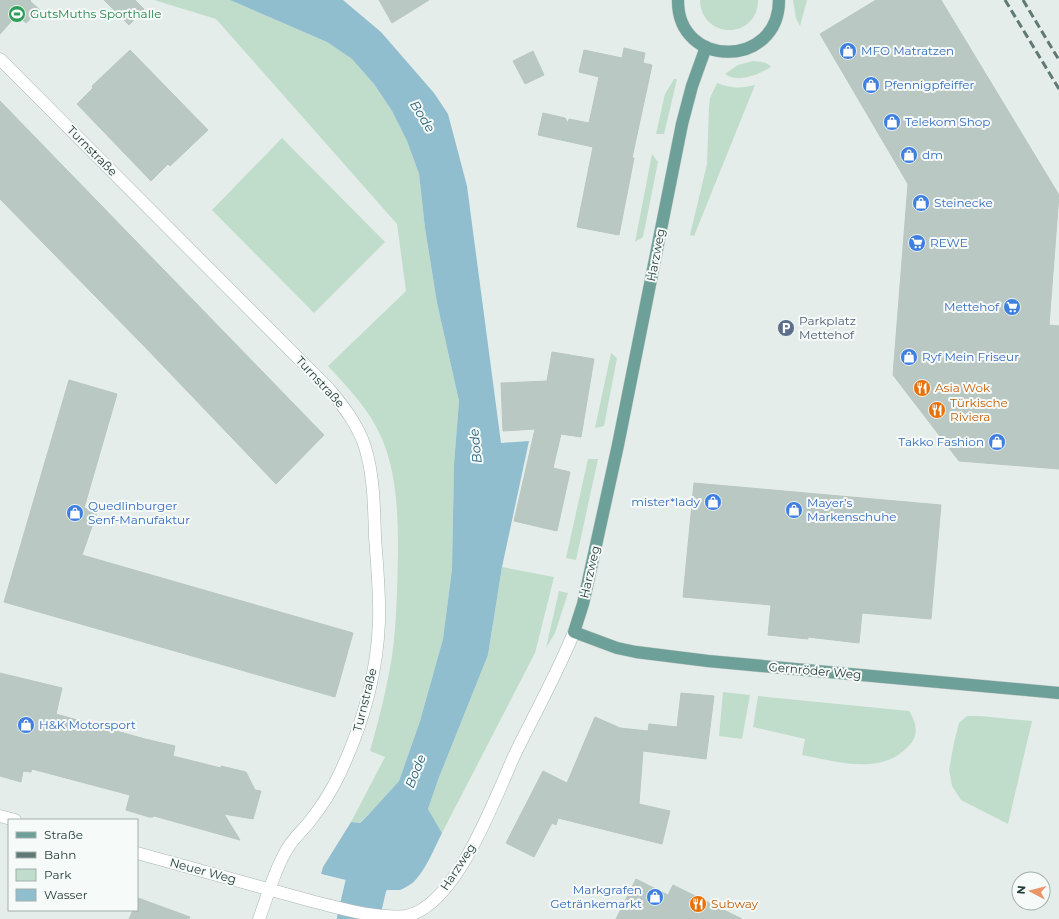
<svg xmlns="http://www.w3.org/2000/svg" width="1059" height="919" font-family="Montserrat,sans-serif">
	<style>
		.green { fill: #c0ddcb }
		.water { fill: #91bece }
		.pier { fill: #e5edea }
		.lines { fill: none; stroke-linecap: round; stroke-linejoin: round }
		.river { stroke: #91bece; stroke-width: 42 }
		.building { fill: #bac8c4; stroke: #b8c7c2 }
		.minor-casing { stroke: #a8b5b2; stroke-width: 13 }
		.major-casing { stroke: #c2c9c8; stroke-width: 13 }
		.minor { stroke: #fff; stroke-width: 12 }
		.major { stroke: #6da098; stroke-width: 12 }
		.rail { stroke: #607975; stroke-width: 3; stroke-dasharray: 8 4; stroke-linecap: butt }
		.labels { text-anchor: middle; stroke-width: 4; stroke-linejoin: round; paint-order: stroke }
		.leisure-label { font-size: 12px; fill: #27864d; stroke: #f6faf8; text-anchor: start }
		.shop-label { font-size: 12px; fill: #366cbe; stroke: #f6faf8; text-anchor: start }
		.street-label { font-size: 12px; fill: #253e3a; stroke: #f6faf8 }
		.service-label { font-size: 12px; fill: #4e5e75; stroke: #f6faf8; text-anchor: start }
		.food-label { font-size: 12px; fill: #c56008; stroke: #f6faf8; text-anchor: start }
		.water-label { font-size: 13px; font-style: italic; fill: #235f77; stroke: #f6faf8 }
	</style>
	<rect width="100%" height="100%" fill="#e5edea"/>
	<g class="green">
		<path d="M154,0H230L327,42L352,59L374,84L392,111L407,141L419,174L425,228L437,303L459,401L454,464L452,569L443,639L420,721L399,781L369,814L359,823L351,822L385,757L370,751C379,719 387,688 392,656C397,622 397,587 398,553C398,515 397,474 382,439C370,410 349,389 328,366L406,291L397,224L216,19Z"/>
		<path d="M700,0H758C758,40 701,40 700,0Z"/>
		<polygon points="793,0 807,0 800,26 796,18"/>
		<path d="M753,61C759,62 767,61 771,67C759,74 739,84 725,74L738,65Z"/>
		<polygon points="674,79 677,79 664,134 656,134 665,94"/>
		<path d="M717,83C730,88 741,89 755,85L694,236L690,235L707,164L709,107L710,98Z"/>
		<polygon points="282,138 385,242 314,313 212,210"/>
		<polygon points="652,154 658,162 643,237 635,242"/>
		<polygon points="611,353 617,358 604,426 595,428"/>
		<polygon points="588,459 598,459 576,560 566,558"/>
		<polygon points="502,567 554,577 535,653 442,833 428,809 438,780 488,655"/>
		<polygon points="559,591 568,593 555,633 546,648"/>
		<polygon points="723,692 750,695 742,739 719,736"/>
		<path d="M758,696L909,711C915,719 919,733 912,742C885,777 839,762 802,755L805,739L753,727Z"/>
		<polygon points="967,716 980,716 1032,721 1008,824 961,800 952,786 949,770 954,743 959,723"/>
	</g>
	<path class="water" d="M230,0H343L381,32L434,93L448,114L467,186L501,443L529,441L502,567L488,655L438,780L428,809L442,833C433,850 421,885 400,890C393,891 385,890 378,889L321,874L323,867L351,822L360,823L369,814L399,781L420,721L443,639L452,569L454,464L459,401L437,303L425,228L419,174L407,141L392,111L374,84L352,59L327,42Z"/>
	<polygon class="pier" points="321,874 387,890 401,890 413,883 413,885 402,891 387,892 320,876"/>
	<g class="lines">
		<polyline class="river" points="358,919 366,885 390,832"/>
	</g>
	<g class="building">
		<polygon points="0,0 31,0 30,1 40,10 26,23 17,15 0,34"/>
		<polygon points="104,0 135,0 144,9 129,25"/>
		<polygon points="379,0 429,0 392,23"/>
		<polygon points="876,0 941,0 1059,195 1049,325 1059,326 1059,469 959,461 893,375 908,184 820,34"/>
		<polygon points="624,48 645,53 643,63 652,65 632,158 634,158 619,235 577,227 593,147 538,135 543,113 565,118 568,123 569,119 589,123 599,77 579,72 584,50 622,58"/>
		<polygon points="130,50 208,130 170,166 168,164 151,181 77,104 93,88 92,86"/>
		<polygon points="533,51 544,75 525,84 513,61"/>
		<polygon points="0,101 324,435 276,484 145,347 0,199"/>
		<polygon points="552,352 594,359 581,437 561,434 553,468 570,472 557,531 514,521 535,429 503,431 501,383 547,381"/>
		<polygon points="69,380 117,394 84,508 97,512 82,555 353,633 335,697 4,602"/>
		<polygon points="694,483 941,505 931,619 862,613 859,643 808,637 808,639 768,635 771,605 683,597"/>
		<polygon points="0,673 62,688 56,714 145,739 175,746 173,756 221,768 221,766 246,772 255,790 261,791 253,819 224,814 240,840 154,816 153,817 149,817 126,810 130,795 32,769 31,772 23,771 21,782 0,776"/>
		<polygon points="681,693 714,696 706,759 643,751 639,804 670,811 662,844 558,818 556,825 552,823 534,857 506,843 543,771 567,783 595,717 620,728 648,731 649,724 677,727"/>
		<polygon points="636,879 668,895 673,885 742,919 616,919"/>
		<polygon points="138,898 190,917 189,919 129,919 133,910 137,910"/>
	</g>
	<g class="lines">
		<g class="minor-casing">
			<g id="minor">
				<path d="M0,59L329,389C344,407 358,425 365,447C374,476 374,507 375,537C377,565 380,594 379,622C377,674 362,726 340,773C332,790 322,806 310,821C303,830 295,837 289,846C275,868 268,895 259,919"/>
				<polyline points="0,816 15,820"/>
				<path d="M137,853C197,869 256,886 315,902C344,909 376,919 406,916C457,906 495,797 515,754C535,713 557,674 574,632"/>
			</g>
		</g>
		<g class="major-casing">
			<g id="major">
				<path d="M678,0C677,69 779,69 779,0"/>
				<polyline points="706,47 692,86 682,124 618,445 589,577 583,604 574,632 617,648 636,652 708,661 1059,693"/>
			</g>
		</g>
		<use href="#minor" class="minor"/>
		<use href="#major" class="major"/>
		<g class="rail">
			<polyline points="1005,0 1059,89"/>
			<polyline points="1023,0 1059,60"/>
		</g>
	</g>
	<defs>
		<g id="stadium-disc" transform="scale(0.9)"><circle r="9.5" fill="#2e9e5b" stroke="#f6faf8"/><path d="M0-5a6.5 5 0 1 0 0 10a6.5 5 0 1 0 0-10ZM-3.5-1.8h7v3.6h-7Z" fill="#fff"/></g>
		<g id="shop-disc" transform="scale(0.9)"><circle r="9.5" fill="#3f7fe0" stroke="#f6faf8"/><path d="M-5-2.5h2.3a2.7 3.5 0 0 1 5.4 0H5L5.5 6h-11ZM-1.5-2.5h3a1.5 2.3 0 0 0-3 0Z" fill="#fff"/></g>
		<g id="supermarket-disc" transform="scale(0.9)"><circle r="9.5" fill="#3f7fe0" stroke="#f6faf8"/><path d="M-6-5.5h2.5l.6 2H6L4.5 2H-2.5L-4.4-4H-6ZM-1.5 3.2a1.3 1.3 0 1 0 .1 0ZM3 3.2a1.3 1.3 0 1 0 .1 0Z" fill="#fff"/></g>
		<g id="parking-disc" transform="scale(0.9)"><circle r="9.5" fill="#5c6f8a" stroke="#f6faf8"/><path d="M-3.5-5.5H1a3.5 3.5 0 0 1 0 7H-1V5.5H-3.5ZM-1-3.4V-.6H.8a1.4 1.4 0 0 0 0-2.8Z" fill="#fff"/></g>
		<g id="restaurant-disc" transform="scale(0.9)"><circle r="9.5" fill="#e8710a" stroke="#f6faf8"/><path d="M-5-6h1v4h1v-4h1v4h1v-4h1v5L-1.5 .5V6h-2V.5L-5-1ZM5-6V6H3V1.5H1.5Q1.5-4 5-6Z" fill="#fff"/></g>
	</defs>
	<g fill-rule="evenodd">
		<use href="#stadium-disc" x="17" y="14"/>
		<use href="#shop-disc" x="848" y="51"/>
		<use href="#shop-disc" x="871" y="85"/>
		<use href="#shop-disc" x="892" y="122"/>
		<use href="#shop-disc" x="909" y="155"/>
		<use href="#shop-disc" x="921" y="203"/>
		<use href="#supermarket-disc" x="917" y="243"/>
		<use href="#supermarket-disc" x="1012" y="307"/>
		<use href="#parking-disc" x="786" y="328"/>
		<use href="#shop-disc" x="909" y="357"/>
		<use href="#restaurant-disc" x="922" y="388"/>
		<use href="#restaurant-disc" x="937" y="410"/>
		<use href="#shop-disc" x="997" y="442"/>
		<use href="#shop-disc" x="713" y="502"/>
		<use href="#shop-disc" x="794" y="510"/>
		<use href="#shop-disc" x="75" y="513"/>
		<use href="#shop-disc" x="26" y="725"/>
		<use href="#shop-disc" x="655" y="897"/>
		<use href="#restaurant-disc" x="698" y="904"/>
	</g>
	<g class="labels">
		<g class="leisure-label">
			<text x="30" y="18">GutsMuths Sporthalle</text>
		</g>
		<g class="shop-label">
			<text x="861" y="55">MFO Matratzen</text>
			<text x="884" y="89">Pfennigpfeiffer</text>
			<text x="905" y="126">Telekom Shop</text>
			<text x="922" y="159">dm</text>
			<text x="934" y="207">Steinecke</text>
			<text x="930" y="247">REWE</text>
			<text x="999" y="311" text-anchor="end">Mettehof</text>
			<text x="922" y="361">Ryf Mein Friseur</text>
			<text x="984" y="446" text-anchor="end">Takko Fashion</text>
			<text x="700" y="506" text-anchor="end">mister*lady</text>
			<text x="807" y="507">Mayer’s<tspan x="807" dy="14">Markenschuhe</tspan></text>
			<text x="88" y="510">Quedlinburger<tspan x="88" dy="14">Senf-Manufaktur</tspan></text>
			<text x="39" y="729">H&amp;K Motorsport</text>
			<text x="642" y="894" text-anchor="end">Markgrafen<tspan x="642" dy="14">Getränkemarkt</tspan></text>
		</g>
		<g class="street-label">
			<text transform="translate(92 151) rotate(45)" y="4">Turnstraße</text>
			<text transform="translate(656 255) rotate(-79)" y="4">Harzweg</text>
			<text transform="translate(320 382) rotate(47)" y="4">Turnstraße</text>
			<text transform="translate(590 572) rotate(-77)" y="4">Harzweg</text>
			<text transform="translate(815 671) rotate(5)" y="4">Gernröder Weg</text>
			<text transform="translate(365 700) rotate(-76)" y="4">Turnstraße</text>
			<text transform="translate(458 867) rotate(-57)" y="4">Harzweg</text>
			<text transform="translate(203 871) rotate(15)" y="4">Neuer Weg</text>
		</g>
		<g class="service-label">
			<text x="799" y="325">Parkplatz<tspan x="799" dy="14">Mettehof</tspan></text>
		</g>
		<g class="food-label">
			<text x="935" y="392">Asia Wok</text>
			<text x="950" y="407">Türkische<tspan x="950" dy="14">Riviera</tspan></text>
			<text x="711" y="908">Subway</text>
		</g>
		<g class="water-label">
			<text transform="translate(423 116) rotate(58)" y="5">Bode</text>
			<text transform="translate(475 446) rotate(-96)" y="5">Bode</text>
			<text transform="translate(415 771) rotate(-68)" y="5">Bode</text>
		</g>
	</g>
	<rect x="8" y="819" width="130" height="92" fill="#f6faf8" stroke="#a2afac"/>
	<rect x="16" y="832" width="20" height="6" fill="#6da098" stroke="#a2afac"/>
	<text x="44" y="839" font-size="12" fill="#253e3a">Straße</text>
	<rect x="16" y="852" width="20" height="6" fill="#607975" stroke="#a2afac"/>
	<text x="44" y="859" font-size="12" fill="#253e3a">Bahn</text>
	<rect x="16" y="869" width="20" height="12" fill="#c0ddcb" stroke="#a2afac"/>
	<text x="44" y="879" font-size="12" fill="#253e3a">Park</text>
	<rect x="16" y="889" width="20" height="12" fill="#91bece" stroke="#a2afac"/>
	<text x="44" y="899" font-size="12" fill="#253e3a">Wasser</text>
	<g transform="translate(1031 891) rotate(277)"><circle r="19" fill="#f6faf8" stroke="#a2afac"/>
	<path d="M0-3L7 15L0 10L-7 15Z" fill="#e99567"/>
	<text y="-6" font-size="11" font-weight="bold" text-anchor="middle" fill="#253e3a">N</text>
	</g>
</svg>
